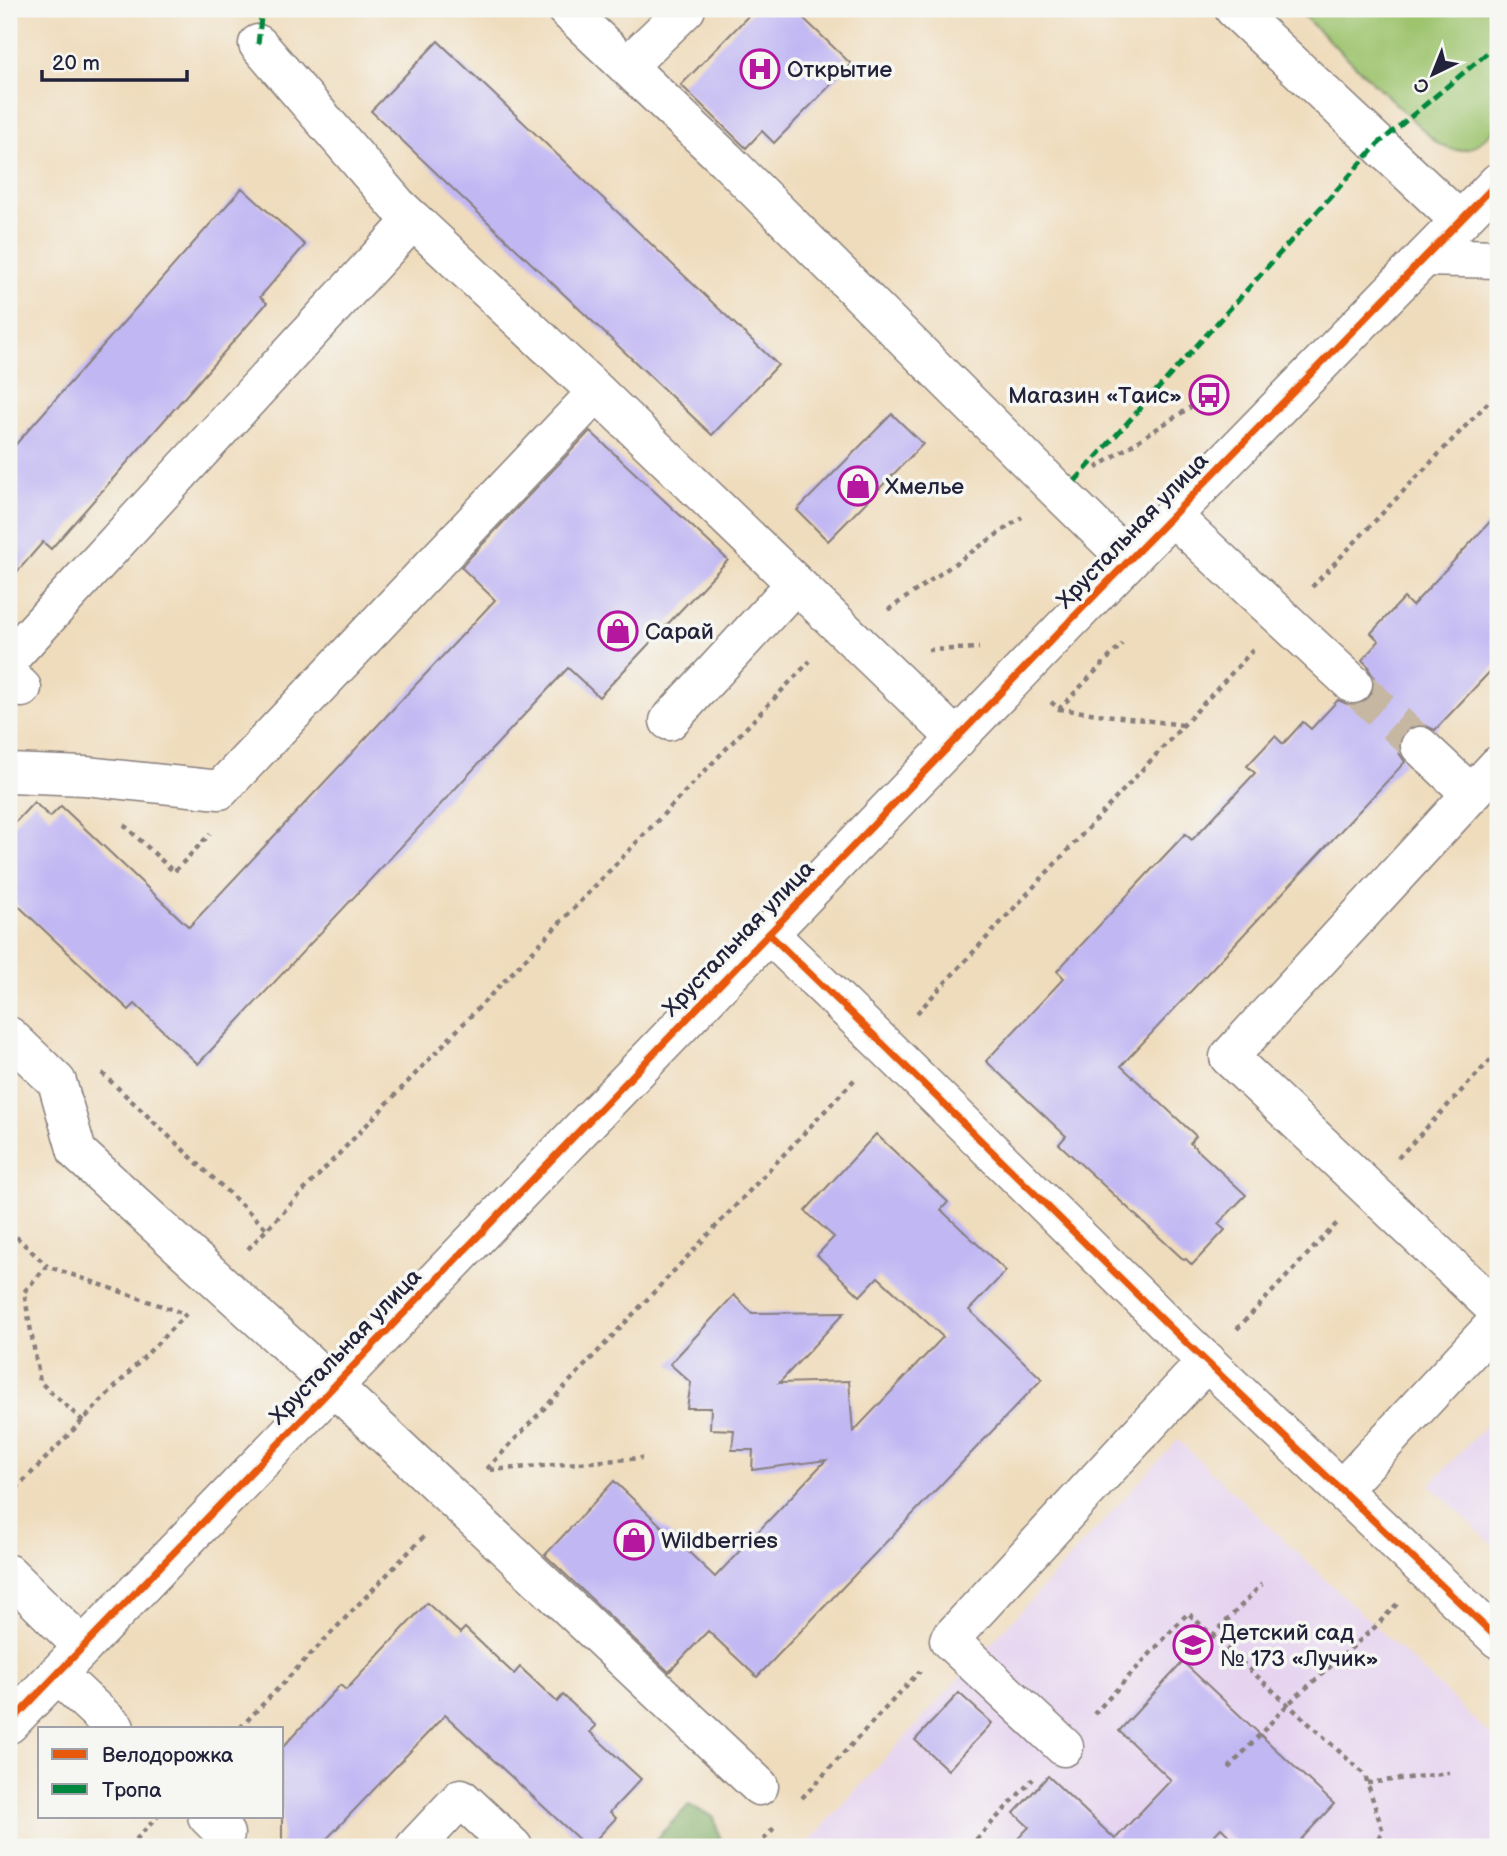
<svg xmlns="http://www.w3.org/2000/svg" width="1507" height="1856" font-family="'Balsamiq Sans',sans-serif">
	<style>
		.built { fill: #e6d3f0 }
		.green { fill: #9ec46e; stroke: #607354; stroke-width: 2 }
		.forest { fill: #7eaa61; stroke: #50664e; stroke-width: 2 }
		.building { fill: #c1b7f3 }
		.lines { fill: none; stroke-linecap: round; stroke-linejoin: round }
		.minor-tunnel { stroke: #c6b7a2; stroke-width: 38; stroke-dasharray: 38 19; stroke-linecap: butt }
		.minor-casing { stroke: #887f7c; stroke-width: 41 }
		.path { stroke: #887f7c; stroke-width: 4.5; stroke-dasharray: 5 5; stroke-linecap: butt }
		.minor { stroke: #fff; stroke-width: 38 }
		.quiet { stroke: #00873e; stroke-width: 5; stroke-dasharray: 10 5; stroke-linecap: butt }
		.cycleway-casing { stroke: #f6f6f2; stroke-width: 11 }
		.cycleway { stroke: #e8590c; stroke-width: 7 }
		.labels { text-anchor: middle; stroke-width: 7; stroke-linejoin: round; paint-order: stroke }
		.poi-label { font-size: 23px; fill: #22223b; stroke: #f6f6f2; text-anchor: start }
		.street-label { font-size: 23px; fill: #22223b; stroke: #f6f6f2 }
	</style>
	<rect width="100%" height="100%" fill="#f6f6f2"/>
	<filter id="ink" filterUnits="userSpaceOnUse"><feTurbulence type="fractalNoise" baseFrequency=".0143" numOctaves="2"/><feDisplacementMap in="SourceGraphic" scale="14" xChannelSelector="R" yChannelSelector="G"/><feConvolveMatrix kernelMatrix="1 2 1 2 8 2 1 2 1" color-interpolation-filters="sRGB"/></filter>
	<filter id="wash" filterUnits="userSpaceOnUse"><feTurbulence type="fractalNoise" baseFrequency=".00686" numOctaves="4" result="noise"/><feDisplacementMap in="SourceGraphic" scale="28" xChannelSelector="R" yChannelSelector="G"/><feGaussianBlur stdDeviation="1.57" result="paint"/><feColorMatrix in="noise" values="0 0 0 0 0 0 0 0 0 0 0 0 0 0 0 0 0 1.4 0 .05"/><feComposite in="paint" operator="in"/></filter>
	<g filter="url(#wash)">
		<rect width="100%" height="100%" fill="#efdcbc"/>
		<g class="built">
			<polygon points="1498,1412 1498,1550 1430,1485"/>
			<polygon points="1178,1440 1498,1742 1498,1847 804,1847"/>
		</g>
		<path class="green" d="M1296,9H1498V125C1479,145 1465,160 1437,143Z"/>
		<polygon class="forest" points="689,1805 714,1817 722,1847 648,1847"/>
		<g id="blocks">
			<g class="building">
				<polygon points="755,9 794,9 851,64 774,143 762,131 746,148 681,85"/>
				<polygon points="438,41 778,365 712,435 371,111"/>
				<polygon points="242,188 305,245 260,297 267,303 190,391 51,549 43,542 9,581 9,452"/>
				<polygon points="892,414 923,444 828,541 797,510"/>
				<polygon points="590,431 728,560 599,697 568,668 198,1064 135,1004 129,1010 9,897 9,829 34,802 50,817 61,806 189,927 495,600 461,567"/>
				<polygon points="1498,513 1498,663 1435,730 1424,725 1414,725 1405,731 1399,742 1399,753 1405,762 1121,1066 1196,1136 1190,1143 1246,1195 1218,1224 1225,1230 1192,1265 1186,1259 1184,1260 1059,1144 1066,1136 986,1061 1064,978 1057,971 1121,902 1185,834 1192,840 1255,773 1247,766 1275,736 1283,744 1303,722 1311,729 1338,700 1349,705 1359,705 1368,699 1374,690 1374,678 1368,668 1369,667 1362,660 1379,641 1371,633 1404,598 1412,606"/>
				<polygon points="876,1134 948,1202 941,1210 1006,1271 969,1310 1042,1379 757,1677 708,1631 669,1672 545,1555 614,1481 715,1577 826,1460 752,1470 753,1450 732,1450 734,1430 710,1429 711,1408 687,1408 691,1383 670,1364 734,1295 752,1313 845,1312 779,1383 849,1381 853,1432 943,1337 878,1277 860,1296 817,1255 834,1237 805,1211"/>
				<polygon points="427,1603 460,1633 465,1628 514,1674 520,1667 557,1702 563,1695 596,1726 590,1732 641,1779 610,1812 616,1818 589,1847 587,1847 445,1715 319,1847 282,1847 282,1748 340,1685 346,1690"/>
				<polygon points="1183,1662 1334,1804 1294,1847 1241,1847 1221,1828 1203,1847 1010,1847 1029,1827 1014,1813 1048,1776 1115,1839 1171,1780 1119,1731"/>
				<polygon points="959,1693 992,1723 948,1770 915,1740"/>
			</g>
		</g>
	</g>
	<g filter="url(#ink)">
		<use href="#blocks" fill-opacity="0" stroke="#887f7c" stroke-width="2"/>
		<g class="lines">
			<polyline class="minor-tunnel" points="1353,684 1420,746"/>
			<g class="minor-casing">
				<g id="minor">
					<polyline points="566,9 725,159 1058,491 1129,560"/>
					<polyline points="1234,9 1460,221"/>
					<polyline points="258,44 397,205 413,220"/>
					<polyline points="627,66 686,9"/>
					<polyline points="1425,257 1498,259"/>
					<polyline points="1172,516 1353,684"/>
					<polyline points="9,659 413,220 597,392 957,739"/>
					<polyline points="9,676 22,688"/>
					<polyline points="669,721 795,584"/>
					<polyline points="1420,746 1471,794"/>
					<polyline points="1498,765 1229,1057 1498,1311"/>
					<polyline points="9,773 85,776 220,790 597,392"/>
					<polyline points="769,934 886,1047 1171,1328 1498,1639"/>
					<polyline points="9,1036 57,1082 77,1152 333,1386 759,1786"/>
					<polyline points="1341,1490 1498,1321"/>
					<polyline points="9,1574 83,1647"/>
					<polyline points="57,1674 115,1728"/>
					<polyline points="9,1724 1059,632 1498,182"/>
					<polyline points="1064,1747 949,1640 1207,1361"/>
					<polyline points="207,1816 225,1834"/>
					<polyline points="415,1847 461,1798 513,1847"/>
				</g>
			</g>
			<g class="path">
				<polyline points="1096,468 1209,395"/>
				<polyline points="1312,587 1498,392"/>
				<polyline points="888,610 1022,517"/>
				<polyline points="928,650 979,648"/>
				<polyline points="1051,702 1059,709 1122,644"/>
				<polyline points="1059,709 1183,725"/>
				<polyline points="124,825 174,872 210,834"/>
				<polyline points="917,1013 1253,650"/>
				<polyline points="102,1073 267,1229"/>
				<polyline points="1398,1158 1498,1052"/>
				<polyline points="9,1230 47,1266"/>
				<polyline points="248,1249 810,661"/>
				<polyline points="1237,1329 1339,1221"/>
				<polyline points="83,1421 40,1382 24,1292 47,1266 185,1314"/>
				<polyline points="487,1469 856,1078"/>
				<polyline points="490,1470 642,1458"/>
				<polyline points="9,1496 186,1314"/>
				<polyline points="1212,1636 1262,1584"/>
				<polyline points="1094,1714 1188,1613 1365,1775 1383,1832 1370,1847"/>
				<polyline points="240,1728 426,1534"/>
				<polyline points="1229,1768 1288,1704 1375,1627 1397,1604"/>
				<polyline points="1367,1783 1449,1773"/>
				<polyline points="802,1798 920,1671"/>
				<polyline points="129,1847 158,1816"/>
				<polyline points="757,1847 774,1828"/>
				<polyline points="975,1847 972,1844 1033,1779"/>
			</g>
			<use href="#minor" class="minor"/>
			<g class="quiet">
				<polyline points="258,44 262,9"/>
				<polyline points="1075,481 1378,144 1498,44"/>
			</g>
			<g class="cycleway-casing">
				<g id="cycleway">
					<polyline points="769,934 886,1047 1171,1328 1498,1639"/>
					<polyline points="9,1724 1059,632 1498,182"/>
				</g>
			</g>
			<use href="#cycleway" class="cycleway"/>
		</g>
	</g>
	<defs>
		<g id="hospital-ring" transform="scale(2.0125)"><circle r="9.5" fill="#f6f6f2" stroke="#b5179e" stroke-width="1.5"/><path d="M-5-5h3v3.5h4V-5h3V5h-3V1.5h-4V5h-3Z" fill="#b5179e"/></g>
		<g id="bus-ring" transform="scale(2.0125)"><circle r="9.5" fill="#f6f6f2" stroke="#b5179e" stroke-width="1.5"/><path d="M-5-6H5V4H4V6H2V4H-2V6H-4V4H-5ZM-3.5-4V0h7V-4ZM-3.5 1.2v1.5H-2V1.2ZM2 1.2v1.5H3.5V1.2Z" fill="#b5179e"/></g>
		<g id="shop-ring" transform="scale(2.0125)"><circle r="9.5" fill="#f6f6f2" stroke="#b5179e" stroke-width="1.5"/><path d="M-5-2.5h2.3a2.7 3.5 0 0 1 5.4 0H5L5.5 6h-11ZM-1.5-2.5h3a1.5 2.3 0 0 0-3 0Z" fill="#b5179e"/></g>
		<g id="school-ring" transform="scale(2.0125)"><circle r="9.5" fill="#f6f6f2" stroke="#b5179e" stroke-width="1.5"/><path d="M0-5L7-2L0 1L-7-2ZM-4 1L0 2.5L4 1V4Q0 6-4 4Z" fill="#b5179e"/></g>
	</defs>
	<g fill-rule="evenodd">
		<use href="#hospital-ring" x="760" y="69"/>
		<use href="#bus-ring" x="1209" y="395"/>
		<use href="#shop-ring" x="858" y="486"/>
		<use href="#shop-ring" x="618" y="631"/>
		<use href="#shop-ring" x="634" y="1540"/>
		<use href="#school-ring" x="1193" y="1645"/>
	</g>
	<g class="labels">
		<g class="poi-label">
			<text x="787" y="77">Открытие</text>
			<text x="1182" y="403" text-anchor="end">Магазин «Таис»</text>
			<text x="885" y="494">Хмелье</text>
			<text x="645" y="639">Сарай</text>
			<text x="661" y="1548">Wildberries</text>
			<text x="1220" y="1640">Детский сад<tspan x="1220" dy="26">№ 173 «Лучик»</tspan></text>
		</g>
		<g class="street-label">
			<text transform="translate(1132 530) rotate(-46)" y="8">Хрустальная улица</text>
			<text transform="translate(738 938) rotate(-46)" y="8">Хрустальная улица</text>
			<text transform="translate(345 1346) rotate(-46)" y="8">Хрустальная улица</text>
		</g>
	</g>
	<rect width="1507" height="1856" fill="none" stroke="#f6f6f2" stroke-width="35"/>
	<rect x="38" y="1727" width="245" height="91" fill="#f6f6f2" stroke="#a1a1a9" stroke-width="2"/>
	<rect x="52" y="1749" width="35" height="10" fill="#e8590c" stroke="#a1a1a9" stroke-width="2"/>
	<text x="102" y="1762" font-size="21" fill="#22223b">Велодорожка</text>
	<rect x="52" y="1784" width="35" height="10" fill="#00873e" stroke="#a1a1a9" stroke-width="2"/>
	<text x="102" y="1797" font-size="21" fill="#22223b">Тропа</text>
	<g transform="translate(1433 74) rotate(223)" stroke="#f6f6f2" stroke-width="5" paint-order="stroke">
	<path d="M0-5L12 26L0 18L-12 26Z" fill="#22223b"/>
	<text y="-10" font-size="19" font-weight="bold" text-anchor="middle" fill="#22223b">С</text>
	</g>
	<path d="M42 70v10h145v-10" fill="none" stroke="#22223b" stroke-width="3.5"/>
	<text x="52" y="70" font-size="21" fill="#22223b" stroke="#f6f6f2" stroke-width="5" paint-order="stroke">20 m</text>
</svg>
